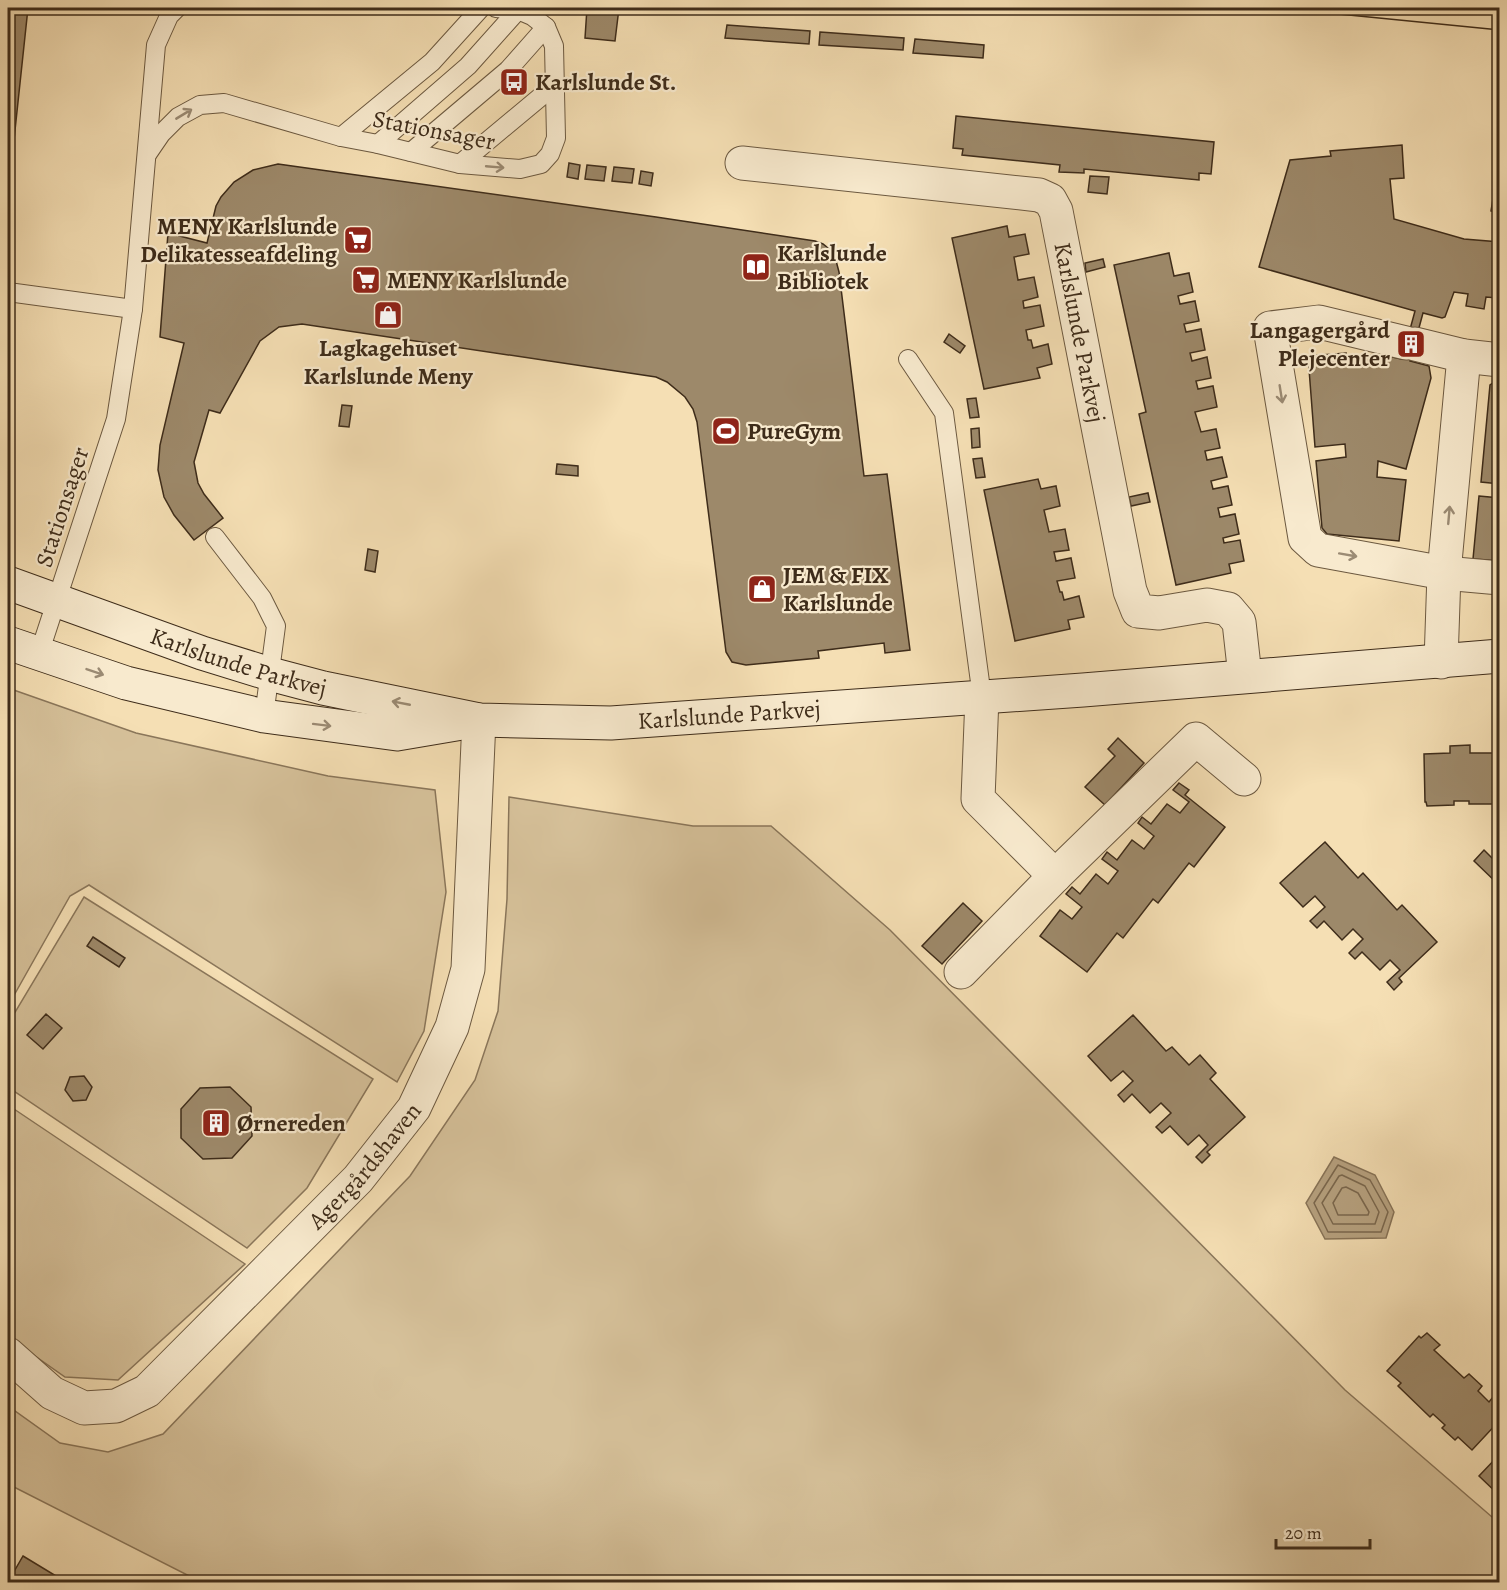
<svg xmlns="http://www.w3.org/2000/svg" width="1507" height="1590" font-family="Alegreya,serif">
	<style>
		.green { fill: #d6c19a; stroke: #8a765a; stroke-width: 1.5 }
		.water { fill: #b7a280; stroke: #877357; stroke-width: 1.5 }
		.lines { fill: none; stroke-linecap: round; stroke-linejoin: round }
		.shore { stroke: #7a674d; stroke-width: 1.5 }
		.building { fill: #9d896a; stroke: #3e2c1a; stroke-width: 1.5 }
		.lane-casing { stroke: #6c5940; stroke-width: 20 }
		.street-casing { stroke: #6c5940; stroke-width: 35 }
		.secondary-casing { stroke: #3e2c1a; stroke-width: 35 }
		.lane { stroke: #f8eace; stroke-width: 18 }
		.street { stroke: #f8eace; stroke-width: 33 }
		.secondary { stroke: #f8eace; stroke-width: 33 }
		.tram { stroke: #3e2c1a; stroke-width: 1.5 }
		.oneway { stroke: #9b8b74 }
		.labels { text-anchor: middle; stroke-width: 4.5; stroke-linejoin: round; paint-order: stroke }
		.poi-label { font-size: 24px; font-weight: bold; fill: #3e2c1a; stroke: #f8eace; text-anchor: start }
		.street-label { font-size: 24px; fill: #3e2c1a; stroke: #f8eace }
	</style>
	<rect width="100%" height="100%" fill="#f5dfb4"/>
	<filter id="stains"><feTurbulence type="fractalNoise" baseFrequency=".00333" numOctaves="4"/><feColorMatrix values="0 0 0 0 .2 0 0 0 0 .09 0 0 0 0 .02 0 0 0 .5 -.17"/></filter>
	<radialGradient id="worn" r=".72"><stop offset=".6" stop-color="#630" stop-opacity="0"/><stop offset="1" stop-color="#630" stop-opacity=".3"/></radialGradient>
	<g class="green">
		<polygon points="8,688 136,733 328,776 435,790 446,892 424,1031 397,1082 89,885 70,896 8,1006"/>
		<polygon points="509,797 693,826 771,826 890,930 1345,1390 1499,1523 1499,1582 201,1582 8,1484 8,1406 60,1443 108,1452 163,1434 410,1176 475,1080 498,1011 507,899"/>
		<polygon points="84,897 373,1079 307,1188 247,1248 8,1087 8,1024"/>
		<polygon points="8,1105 245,1264 118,1380 65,1377 8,1337"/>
	</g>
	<polygon class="water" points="1334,1157 1375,1175 1394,1212 1386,1238 1325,1239 1306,1203"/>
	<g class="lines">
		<g class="shore">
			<polygon points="1338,1165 1370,1180 1388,1212 1381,1232 1328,1232 1314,1203"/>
			<polygon points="1342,1175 1365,1186 1379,1212 1375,1224 1333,1224 1322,1203 1339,1176"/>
			<polygon points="1346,1187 1358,1193 1369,1212 1368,1215 1338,1215 1333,1203 1342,1188"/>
		</g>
	</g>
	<g class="building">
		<polygon points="15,8 28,8 8,196 8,13"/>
		<polygon points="587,8 619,8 615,41 585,38"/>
		<polygon points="727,25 810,31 809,44 725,38"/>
		<polygon points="820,32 904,38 903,50 819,45"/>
		<polygon points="915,39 984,45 983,58 913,53"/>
		<polygon points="956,116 1214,142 1211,174 1199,173 1199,180 1084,169 1084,173 1059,172 1060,165 962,155 963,149 953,148"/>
		<polygon points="1402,145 1404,178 1390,179 1394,219 1464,239 1500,242 1500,329 1496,323 1498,298 1486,297 1484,309 1466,306 1468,294 1454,292 1445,317 1442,318 1423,313 1410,361 1429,366 1431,378 1406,469 1378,461 1377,477 1406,480 1399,541 1327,534 1322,528 1316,461 1346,457 1345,444 1315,447 1308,356 1346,353 1345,357 1379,354 1402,359 1415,311 1259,267 1290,160 1331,156 1330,151"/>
		<polygon points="569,163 580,165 578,179 567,177"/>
		<polygon points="278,164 656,217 815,241 823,244 834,253 839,272 864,476 887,474 910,650 885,653 884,643 818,651 819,658 746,665 732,662 726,652 697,422 693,409 685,397 667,382 656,377 302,324 279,327 260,341 220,413 209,410 194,462 198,483 204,494 223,518 194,540 174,515 164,497 158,470 160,445 184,343 160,337 168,233 207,243 216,206 221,197 234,182 253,170"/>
		<polygon points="587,165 606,167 604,181 585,179"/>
		<polygon points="614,167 634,169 632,183 612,181"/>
		<polygon points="641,171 653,173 651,186 639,184"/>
		<polygon points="1090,176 1109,177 1107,194 1088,192"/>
		<polygon points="1494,193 1500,194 1500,213 1491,211"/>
		<polygon points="1007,226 1009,237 1025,234 1029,254 1014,257 1018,280 1034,277 1038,297 1023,301 1024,308 1040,305 1044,326 1026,330 1028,340 1031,340 1033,348 1048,344 1052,364 1037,368 1040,378 984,389 952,238"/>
		<polygon points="1169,253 1174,276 1189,273 1193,292 1178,296 1180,304 1195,301 1199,321 1184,324 1186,332 1201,329 1205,350 1190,353 1192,361 1207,357 1211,378 1196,381 1198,389 1213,386 1217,407 1195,412 1201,432 1216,429 1220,448 1205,451 1207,460 1222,457 1227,477 1211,481 1213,489 1228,486 1232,505 1218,508 1220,517 1235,514 1239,534 1223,538 1224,543 1240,540 1244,561 1229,564 1231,573 1176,585 1139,414 1146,412 1114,265"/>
		<polygon points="1103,259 1105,267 1086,272 1085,263"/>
		<polygon points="949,334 965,346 960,353 944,342"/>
		<polygon points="1499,379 1500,379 1500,484 1481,482 1490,385"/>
		<polygon points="976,398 979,417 970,418 967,399"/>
		<polygon points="342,405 352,406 349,427 339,426"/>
		<polygon points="979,428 980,447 972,448 971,429"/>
		<polygon points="982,458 985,477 976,478 973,459"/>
		<polygon points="557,464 578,466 578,476 556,474"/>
		<polygon points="1038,479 1041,489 1056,486 1060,506 1044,510 1049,532 1065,529 1069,550 1054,552 1056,561 1071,558 1075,578 1057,581 1060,592 1062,592 1064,600 1079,596 1084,617 1068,620 1070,629 1015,641 984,490"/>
		<polygon points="1148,493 1150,502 1131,506 1129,497"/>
		<polygon points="1479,496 1500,498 1500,561 1473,559"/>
		<polygon points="368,549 378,551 375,572 365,570"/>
		<polygon points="1118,738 1144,763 1105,805 1085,787 1115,756 1108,749"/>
		<polygon points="1470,745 1470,753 1494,753 1494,748 1500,748 1500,800 1497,800 1497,804 1469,804 1469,801 1454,801 1454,805 1427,806 1426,802 1425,802 1424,754 1450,753 1450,746"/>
		<polygon points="1179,783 1189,790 1185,795 1225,827 1194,867 1189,863 1158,903 1153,899 1123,938 1117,933 1087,972 1040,936 1060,910 1072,919 1082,907 1066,894 1072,887 1080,894 1096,874 1108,884 1118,871 1102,859 1107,852 1117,860 1132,840 1144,849 1154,836 1138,823 1142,817 1151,824 1167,804 1180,813 1189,802 1173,790"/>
		<polygon points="1325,842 1358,878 1363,873 1397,910 1402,905 1437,942 1399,978 1402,982 1394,990 1387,982 1400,970 1390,960 1380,970 1362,952 1355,959 1349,953 1363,939 1353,929 1342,940 1324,921 1317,928 1310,921 1325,907 1315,896 1303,907 1280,883"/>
		<polygon points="1484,850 1500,866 1500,886 1474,861"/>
		<polygon points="963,903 982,921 942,964 922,946"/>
		<polygon points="93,937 125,958 119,967 87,946"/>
		<polygon points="46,1014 62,1028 43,1049 27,1035"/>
		<polygon points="1133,1015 1166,1051 1172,1047 1189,1065 1200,1055 1216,1073 1210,1079 1245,1117 1207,1152 1210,1155 1202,1163 1196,1157 1208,1145 1199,1135 1188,1145 1170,1126 1162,1133 1156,1127 1171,1113 1161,1103 1150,1113 1132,1094 1124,1102 1118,1095 1133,1081 1123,1071 1111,1081 1088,1056"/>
		<polygon points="84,1076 92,1087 86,1100 73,1101 65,1090 70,1077"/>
		<polygon points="230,1087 251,1107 252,1136 232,1158 203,1159 181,1138 181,1109 200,1088"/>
		<polygon points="1427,1333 1440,1345 1434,1350 1464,1378 1469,1374 1482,1386 1478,1391 1489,1402 1493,1397 1500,1403 1500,1420 1472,1450 1458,1437 1455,1440 1442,1428 1445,1425 1433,1414 1430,1417 1398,1386 1401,1383 1387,1371 1419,1336 1421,1338"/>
		<polygon points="1497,1457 1500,1460 1500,1496 1479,1476"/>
		<polygon points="23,1556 66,1582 8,1582"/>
	</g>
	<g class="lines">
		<g class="lane-casing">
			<g id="lane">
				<polyline points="341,137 432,62 481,8"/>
				<polyline points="378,144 468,66 518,10"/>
				<polyline points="411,152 508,70 546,27"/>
				<polyline points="148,153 161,134 178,117 200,105 224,103 341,137 378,144 460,164 520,169 541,164 550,154 556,138 554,46 546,27 532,16 518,10 496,8"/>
				<polyline points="460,164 556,84"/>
				<polyline points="8,292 133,309"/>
				<polyline points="908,359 944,413 982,697"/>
				<polyline points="215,537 262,598 276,626 264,716"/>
				<polyline points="39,654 116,419 133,309 156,45 169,16 177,8"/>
			</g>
		</g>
		<g class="street-casing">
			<g id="street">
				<path id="s1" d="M742,163L1039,195L1050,200L1056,211L1130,591L1138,611L1159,613L1207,605L1228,609L1239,622L1245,676"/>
				<polyline points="1406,343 1319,322 1270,328 1305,538 1318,550 1444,573 1500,578"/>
				<polyline points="1415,344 1464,356 1500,360"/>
				<polyline points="1441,662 1444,573 1464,356"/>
				<polyline points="982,697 978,799 1055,876"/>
				<polyline points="961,972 1055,876 1196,739 1244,779"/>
				<path id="s2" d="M8,1354L52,1393L84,1408L116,1406L147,1391L358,1179L414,1108L452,1027L468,969L479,720"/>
			</g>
		</g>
		<g class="secondary-casing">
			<g id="secondary">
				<path id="s3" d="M8,583L202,653L270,674L323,688L479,720L611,723L1083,690L1500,656"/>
				<polyline points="8,643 126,683 264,716 397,734 462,723"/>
			</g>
		</g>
		<use href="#lane" class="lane"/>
		<use href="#street" class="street"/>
		<use href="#secondary" class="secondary"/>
		<polyline class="tram" points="1278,8 1500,30"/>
	</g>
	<defs><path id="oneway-shaft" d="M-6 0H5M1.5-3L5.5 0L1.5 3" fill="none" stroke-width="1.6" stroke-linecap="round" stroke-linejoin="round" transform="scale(1.5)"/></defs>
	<g class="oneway">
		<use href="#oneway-shaft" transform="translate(184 114) rotate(-31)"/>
		<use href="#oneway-shaft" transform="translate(495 167) rotate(5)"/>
		<use href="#oneway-shaft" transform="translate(1281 394) rotate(81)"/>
		<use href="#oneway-shaft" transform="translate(1449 515) rotate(-85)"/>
		<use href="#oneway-shaft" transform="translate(1348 555) rotate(10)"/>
		<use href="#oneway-shaft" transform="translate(95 672) rotate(19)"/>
		<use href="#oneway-shaft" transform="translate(401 703) rotate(-169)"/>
		<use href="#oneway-shaft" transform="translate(322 725) rotate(7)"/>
	</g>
	<defs>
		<g id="bus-square" transform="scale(1.5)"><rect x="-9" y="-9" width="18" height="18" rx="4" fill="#8f2418" stroke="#f8eace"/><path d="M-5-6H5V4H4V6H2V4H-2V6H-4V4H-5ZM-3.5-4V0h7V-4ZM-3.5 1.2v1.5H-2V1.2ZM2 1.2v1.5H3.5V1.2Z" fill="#fff"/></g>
		<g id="supermarket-square" transform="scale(1.5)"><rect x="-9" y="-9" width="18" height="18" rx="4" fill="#8f2418" stroke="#f8eace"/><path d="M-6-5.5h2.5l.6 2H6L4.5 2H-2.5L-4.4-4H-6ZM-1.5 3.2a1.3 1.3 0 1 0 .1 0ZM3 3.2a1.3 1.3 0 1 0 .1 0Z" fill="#fff"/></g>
		<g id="library-square" transform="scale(1.5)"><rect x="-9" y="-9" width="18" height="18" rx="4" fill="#8f2418" stroke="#f8eace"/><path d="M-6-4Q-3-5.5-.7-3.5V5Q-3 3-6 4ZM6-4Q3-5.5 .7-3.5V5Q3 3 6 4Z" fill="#fff"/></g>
		<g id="shop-square" transform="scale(1.5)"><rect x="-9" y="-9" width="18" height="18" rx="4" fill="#8f2418" stroke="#f8eace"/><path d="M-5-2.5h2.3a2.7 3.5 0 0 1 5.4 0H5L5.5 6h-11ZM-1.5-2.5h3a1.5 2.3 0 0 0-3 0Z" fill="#fff"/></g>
		<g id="building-square" transform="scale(1.5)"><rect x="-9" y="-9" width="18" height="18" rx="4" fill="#8f2418" stroke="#f8eace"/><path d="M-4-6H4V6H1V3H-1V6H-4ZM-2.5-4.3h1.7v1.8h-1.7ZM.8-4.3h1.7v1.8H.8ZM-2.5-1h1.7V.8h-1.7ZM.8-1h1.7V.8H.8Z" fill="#fff"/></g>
		<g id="stadium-square" transform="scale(1.5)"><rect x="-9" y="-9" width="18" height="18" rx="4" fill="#8f2418" stroke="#f8eace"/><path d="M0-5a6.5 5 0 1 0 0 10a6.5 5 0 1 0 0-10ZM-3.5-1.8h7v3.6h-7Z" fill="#fff"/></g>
	</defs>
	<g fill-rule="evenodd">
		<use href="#bus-square" x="514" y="82"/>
		<use href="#supermarket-square" x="358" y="240"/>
		<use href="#library-square" x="756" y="267"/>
		<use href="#supermarket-square" x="366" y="280"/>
		<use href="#shop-square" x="388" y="315"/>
		<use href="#building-square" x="1411" y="344"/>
		<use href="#stadium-square" x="726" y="431"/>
		<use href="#shop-square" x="762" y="589"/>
		<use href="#building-square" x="216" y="1123"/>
	</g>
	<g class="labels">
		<g class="poi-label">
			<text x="535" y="90">Karlslunde St.</text>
			<text x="337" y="234" text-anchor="end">MENY Karlslunde<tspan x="337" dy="28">Delikatesseafdeling</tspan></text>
			<text x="777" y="261">Karlslunde<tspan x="777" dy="28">Bibliotek</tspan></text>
			<text x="387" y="288">MENY Karlslunde</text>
			<text x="1390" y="338" text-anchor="end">Langagergård<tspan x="1390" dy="28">Plejecenter</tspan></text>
			<text x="388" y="356" text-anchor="middle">Lagkagehuset<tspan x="388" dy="28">Karlslunde Meny</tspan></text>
			<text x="747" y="439">PureGym</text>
			<text x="783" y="583">JEM &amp; FIX<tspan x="783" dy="28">Karlslunde</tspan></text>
			<text x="237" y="1131">Ørnereden</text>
		</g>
		<g class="street-label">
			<text transform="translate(434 130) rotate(11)" y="8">Stationsager</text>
			<text dy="8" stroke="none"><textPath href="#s1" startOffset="447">Karlslunde Parkvej</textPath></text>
			<text transform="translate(62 507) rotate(-72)" y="8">Stationsager</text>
			<text dy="8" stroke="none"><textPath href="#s3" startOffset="244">Karlslunde Parkvej</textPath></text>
			<text dy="8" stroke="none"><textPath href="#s3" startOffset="742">Karlslunde Parkvej</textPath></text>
			<text dy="8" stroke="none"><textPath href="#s2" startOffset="474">Agergårdshaven</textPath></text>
		</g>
	</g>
	<rect width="1507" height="1590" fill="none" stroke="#f5dfb4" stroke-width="30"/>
	<rect x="9" y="9" width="1489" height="1572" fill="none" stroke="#3e2c1a" stroke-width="3"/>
	<rect x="15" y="15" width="1477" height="1560" fill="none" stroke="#3e2c1a" stroke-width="1.5"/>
	<path d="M1276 1539v9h94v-9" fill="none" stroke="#3e2c1a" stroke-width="3"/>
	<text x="1285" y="1539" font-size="18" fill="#3e2c1a" stroke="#f8eace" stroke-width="4.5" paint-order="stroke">20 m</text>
	<rect width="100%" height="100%" filter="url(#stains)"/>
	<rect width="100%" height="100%" fill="url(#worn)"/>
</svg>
